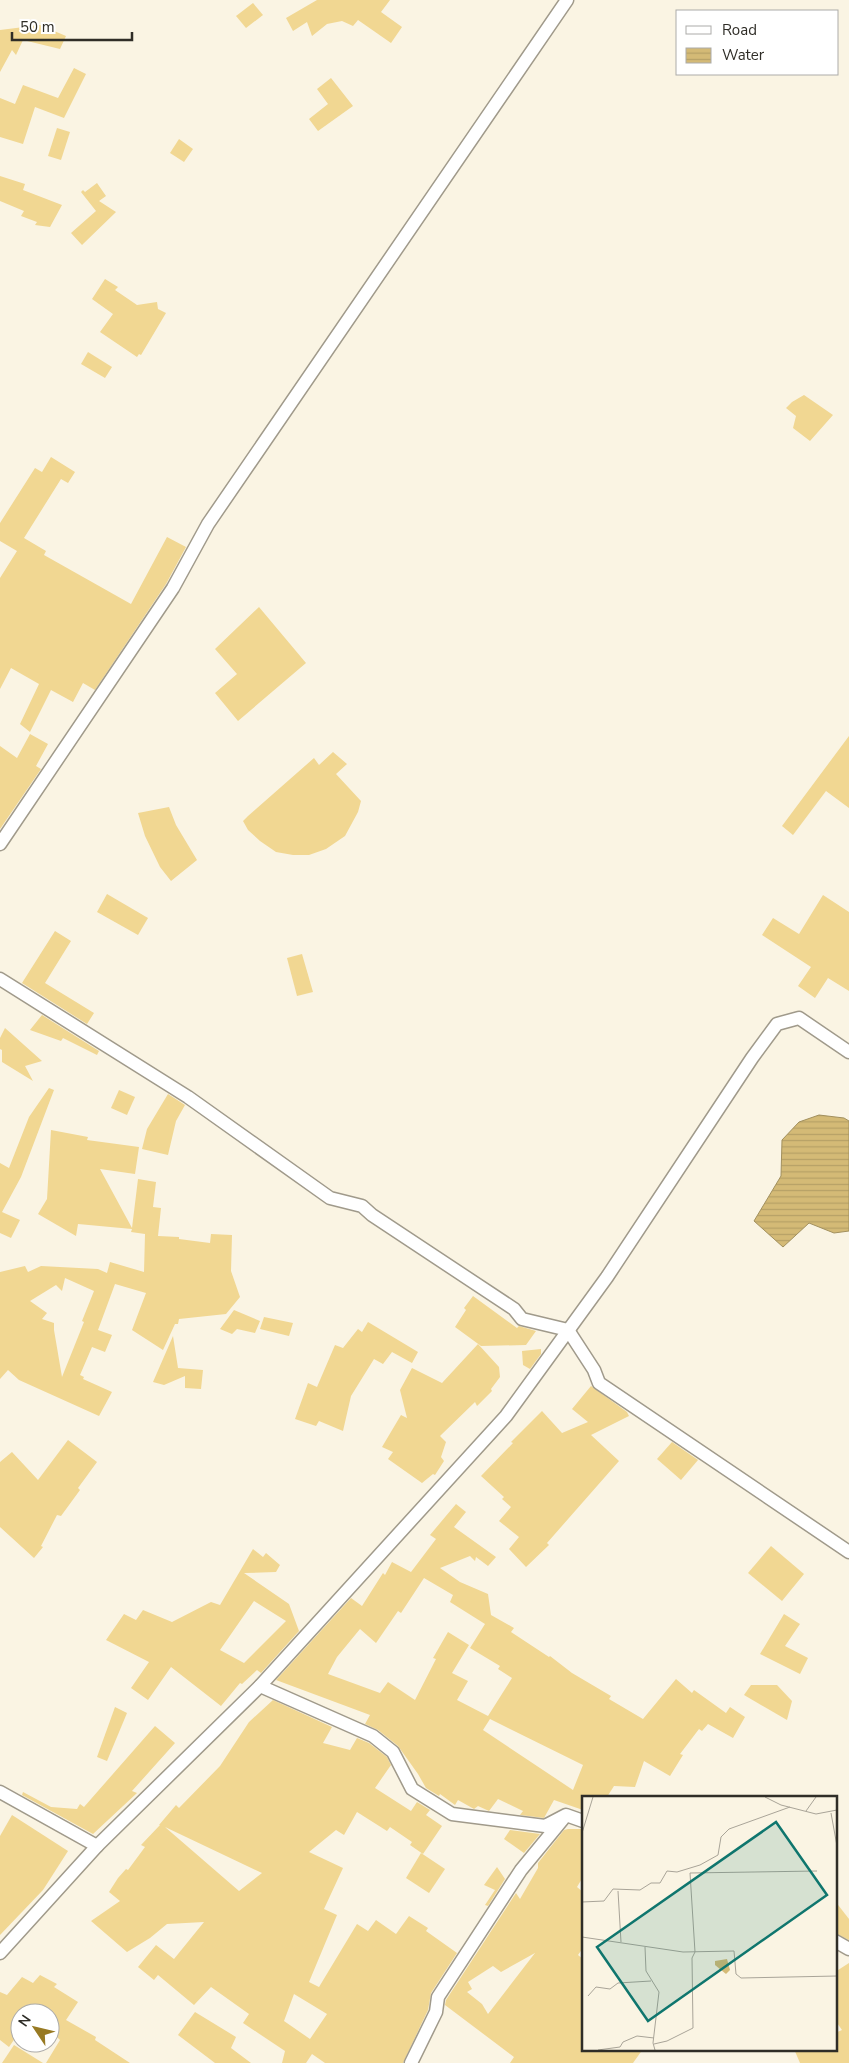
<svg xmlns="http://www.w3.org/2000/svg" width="849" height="2063" font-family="'Nunito Sans',sans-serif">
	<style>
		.water { fill: url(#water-rules); stroke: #a2905e }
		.building { fill: #f1d792; fill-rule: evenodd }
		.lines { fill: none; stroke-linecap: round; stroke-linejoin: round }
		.minor-casing { stroke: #a09a8b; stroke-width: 15 }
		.minor { stroke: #fff; stroke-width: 12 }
		.inset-road { fill: none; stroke: #a9a498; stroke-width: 1 }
		.view { fill: #0f766e; fill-opacity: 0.15; stroke: #0f766e; stroke-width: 2.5 }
		.inset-edge { fill: none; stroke: #2f2d27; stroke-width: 2.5 }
	</style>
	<defs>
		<pattern id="water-rules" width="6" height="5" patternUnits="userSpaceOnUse" patternTransform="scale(1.25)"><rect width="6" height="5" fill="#d4ba76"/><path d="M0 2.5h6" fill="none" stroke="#b6a066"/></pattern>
	</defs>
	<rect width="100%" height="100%" fill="#faf4e3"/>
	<polygon class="water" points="819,1115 844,1118 849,1121 849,1231 834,1233 809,1223 783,1247 754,1221 781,1176 782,1140 799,1122"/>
	<g class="building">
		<polygon points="317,0 390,0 381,12 402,27 391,43 358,20 353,26 342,21 327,24 312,36 307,22 293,31 286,18"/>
		<polygon points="253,3 263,15 246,28 236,16"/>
		<polygon points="40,25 66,36 60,49 23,40 16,55 12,50 0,72 0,30"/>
		<polygon points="74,68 86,74 64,118 35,107 23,144 0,137 0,98 15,104 23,85 58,98"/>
		<polygon points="331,78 353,106 318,131 309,119 328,104 317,89"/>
		<polygon points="57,128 70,132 61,160 48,156"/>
		<polygon points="179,139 193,149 184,162 170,153"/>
		<polygon points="0,176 25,184 23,190 62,205 50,227 35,225 37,222 21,216 24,211 0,201"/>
		<polygon points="97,183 106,196 99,201 116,212 82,245 71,233 96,211 81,192 83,190 85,192"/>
		<polygon points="105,279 118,287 115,290 137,305 157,302 158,309 166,313 141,355 139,354 137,357 100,332 113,314 92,299"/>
		<polygon points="88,352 112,367 105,378 81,364"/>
		<polygon points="804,395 833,415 810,441 793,428 796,416 786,408 792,402"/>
		<polygon points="51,457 75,472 68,483 61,479 24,538 46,551 44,555 131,604 167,537 186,547 166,584 95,690 83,683 73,702 51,690 30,732 20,724 39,684 11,668 0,689 0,578 17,551 0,541 0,523 35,468 42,472"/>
		<polygon points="259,607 306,663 238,721 215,693 237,674 215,649"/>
		<polygon points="30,734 48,744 36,766 41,769 0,829 0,746 17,758"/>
		<polygon points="849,736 849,808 826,791 793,835 782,826"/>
		<polygon points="333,752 347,764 336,774 361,801 358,812 345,836 326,849 309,855 293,855 276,852 260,841 248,830 243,821 248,816 314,758 319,765"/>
		<polygon points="169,807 176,825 197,860 171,881 160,867 145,836 138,813"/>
		<polygon points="107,894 148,918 138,935 97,912"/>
		<polygon points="823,895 849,912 849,991 828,978 815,998 798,986 811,967 762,935 773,918 799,934"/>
		<polygon points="55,931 71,941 45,983 94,1013 87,1024 22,983"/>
		<polygon points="302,954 313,992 297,996 287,958"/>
		<polygon points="42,1015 99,1051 97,1055 63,1038 61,1041 30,1030"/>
		<polygon points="5,1028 42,1061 25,1066 33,1081 2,1062 2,1050 0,1049 0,1038"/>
		<polygon points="49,1088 54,1090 21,1177 2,1212 20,1220 11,1238 0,1233 0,1163 9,1168 29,1117"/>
		<polygon points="119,1090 135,1097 127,1115 111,1108"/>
		<polygon points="168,1094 185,1105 176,1121 168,1155 142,1149 147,1129"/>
		<path d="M51,1130L88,1137L87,1140L139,1147L135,1174L100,1169L132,1228L138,1179L156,1182L153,1207L161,1208L158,1236L179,1237V1239L210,1243L211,1234L232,1235L231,1271L240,1297L226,1314L179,1319L178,1324H175L163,1350L132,1330L146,1293L115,1284L98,1330L112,1335L105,1352L92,1347L80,1375L84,1377L83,1379L112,1392L99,1416L19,1380L8,1370L0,1379V1272L25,1266L28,1272L41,1266L98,1269L107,1273L110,1262L144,1272L145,1234L131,1232L132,1229L78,1224L76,1236L38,1214L47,1199ZM65,1278L94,1291L82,1321L84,1322L62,1377L54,1330V1323L42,1319L47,1313L30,1301L56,1285L62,1291Z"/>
		<polygon points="473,1296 517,1328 519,1326 536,1331 526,1345 481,1346 455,1327 466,1310 464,1308"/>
		<polygon points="234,1310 260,1321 255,1333 237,1329 232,1334 220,1329"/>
		<polygon points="264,1317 293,1323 289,1336 260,1329"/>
		<polygon points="368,1322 418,1352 412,1363 392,1352 383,1364 374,1359 351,1396 343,1431 319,1421 316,1426 295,1419 308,1383 317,1387 335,1345 343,1348 358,1329 362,1332"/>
		<polygon points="173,1336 178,1368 203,1370 201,1389 185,1388 185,1376 164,1385 153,1382"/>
		<polygon points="478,1344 499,1367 500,1377 491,1389 492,1391 477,1406 475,1402 440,1436 446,1442 441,1457 444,1461 435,1475 433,1474 422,1483 388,1459 393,1452 382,1447 401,1415 407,1418 400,1390 412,1368 442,1383"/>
		<polygon points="541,1349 541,1354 530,1369 523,1365 522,1351"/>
		<polygon points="591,1386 627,1412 629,1416 591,1435 619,1461 547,1543 549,1545 526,1567 509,1549 519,1537 499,1521 511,1507 502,1499 504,1497 481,1476 513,1443 511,1442 542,1411 562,1433 588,1422 572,1409"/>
		<polygon points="68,1440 97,1462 78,1488 80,1490 61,1516 57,1515 41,1546 43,1547 34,1558 0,1527 0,1462 12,1452 38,1480"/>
		<polygon points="672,1442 698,1460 681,1480 657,1459"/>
		<path d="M456,1504L466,1512L454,1527L496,1557L488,1566L476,1557L475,1561L470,1556L440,1568L460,1582L488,1594L491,1615L514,1628L511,1632L549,1657L550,1656L572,1673L611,1696L609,1699L643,1719L676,1679L692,1693L694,1690L726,1713L730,1707L745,1717L733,1738L708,1724L702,1731L699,1729L680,1754L683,1755L670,1776L644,1761L635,1787L614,1786L607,1797H583V1810L554,1800L544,1818L520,1815L523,1811L498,1799L489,1811L478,1806L474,1809L458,1800L455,1805L440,1794L439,1796L426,1788L418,1774L398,1746L378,1730L365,1724L370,1715L276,1680L351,1598L362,1606L383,1573L385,1575L392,1562L411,1572L436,1539L430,1535ZM424,1578L453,1595L450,1602L485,1624L470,1648L500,1666L498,1669L512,1678L488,1716L457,1700L468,1681L452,1673L469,1645L448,1632L433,1658L436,1659L415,1700L388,1682L380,1693L328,1674L337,1657L360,1629L376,1643L398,1611L401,1613ZM490,1719L583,1765L573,1790L483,1730Z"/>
		<polygon points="771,1546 804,1574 782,1601 748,1573"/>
		<path d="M253,1549L263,1557L266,1553L280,1565L276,1572L244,1573L289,1604L299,1631L261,1673L257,1670L242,1684L240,1683L221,1706L171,1667L148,1700L131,1688L149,1662L106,1640L124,1614L136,1620L143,1610L172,1622L211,1602L220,1605ZM254,1601L286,1621L244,1663L220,1650Z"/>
		<polygon points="784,1614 800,1624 785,1646 808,1658 800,1674 760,1654"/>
		<polygon points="751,1685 777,1685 792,1701 787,1720 744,1695"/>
		<path d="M273,1700L332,1727L323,1743L350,1750L357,1738L369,1743L387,1757L391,1765L375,1788L411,1811L417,1802L430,1810L426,1815L442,1826L423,1854L410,1845L412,1842L390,1827L387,1831L357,1812L344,1835L336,1830L309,1852L343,1868L324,1909L337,1915L309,1982L319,1987L357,1924L368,1931L376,1920L396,1934L409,1916L428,1928L426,1931L457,1953L431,1993L428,2010L403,2063H325L312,2054L306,2063H282L285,2051L243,2023L249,2014L211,1987L194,2005L158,1975L154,1980L138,1967L156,1945L174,1959L204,1922L167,1924L150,1938L127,1952L91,1921L120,1901L109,1892L118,1878L126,1869L128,1870L145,1847L141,1845L160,1825H159L176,1805L179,1808L220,1766L249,1722ZM165,1827L262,1873L239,1891ZM294,1994L327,2014L310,2039L284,2021Z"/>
		<polygon points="115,1707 127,1713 107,1761 97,1757"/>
		<polygon points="155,1726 175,1743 132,1791 137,1793 93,1834 22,1795 23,1792 51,1807 77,1809 80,1804 84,1807"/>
		<polygon points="12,1815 68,1851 43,1890 0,1935 0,1836"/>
		<path d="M568,1829H583V1877L577,1887L583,1892V1948L578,1955L583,1959V2049H643L633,2063H510L514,2057L445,2005L446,2000L516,1893L520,1899L538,1868V1863L564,1830ZM535,1953L488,2014L482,2004L467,1992L472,1989L468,1982L493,1966L501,1972Z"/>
		<polygon points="510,1830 540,1834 524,1853 504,1839"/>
		<polygon points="421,1853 445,1869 429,1893 406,1878"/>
		<polygon points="497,1867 505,1879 488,1906 485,1905 495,1890 484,1885"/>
		<polygon points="835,1901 849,1919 849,1940 835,1933"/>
		<polygon points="849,1963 849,2063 800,2063 794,2049 835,2049 835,2033 842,2030 835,2020 835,1972"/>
		<polygon points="40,1975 57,1984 54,1987 78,2002 66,2020 96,2037 95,2040 130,2063 46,2063 60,2040 54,2034 55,2028 50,2023 50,2013 20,2013 20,2031 9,2047 0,2040 0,1992 7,1995 22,1977 33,1983"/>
		<polygon points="195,2012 236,2037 231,2048 251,2063 215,2063 178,2035"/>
		<polygon points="14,2045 43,2063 2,2063"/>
	</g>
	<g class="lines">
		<g class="minor-casing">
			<g id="minor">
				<polyline points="0,844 173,588 208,524 567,0"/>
				<polyline points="0,979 188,1097 330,1198 362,1206 372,1215 514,1309 522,1319 568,1330 594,1370 599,1383 849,1552"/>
				<polyline points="260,1686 373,1736 393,1752 412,1789 452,1814 545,1826 566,1815 583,1821"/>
				<polyline points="0,1792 97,1846"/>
				<polyline points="835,1941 849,1949"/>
				<polyline points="0,1953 97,1846 260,1686 506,1416 607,1277 752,1058 777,1024 799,1018 849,1052"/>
				<polyline points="411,2063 436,2012 438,1997 521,1870 563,1819"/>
			</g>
		</g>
		<use href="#minor" class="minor"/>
	</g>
	<g transform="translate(582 1796)">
		<rect width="255" height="255" fill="#faf4e3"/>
		<path d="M145,163L148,174L144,178L133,169V165Z" fill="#d4ba76"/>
		<path class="inset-road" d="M183,1L199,9L234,18L255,14M224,15L234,1M249,17L255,50M0,37L11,1M36,95L39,146M0,106L22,105L31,93L58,94L69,87H78L85,75L95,76L118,69L136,59L139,41L147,33L208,11M0,141L101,156L152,155L154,178L159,182L255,180M63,151L64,175L77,196L71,247L73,254M6,200L14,191L28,193L36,187L69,185M72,248L85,245L111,232L110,162L113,156L108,77L235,75M16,254L38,251L41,246L55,240L72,242"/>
		<path class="view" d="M194,26L245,99L66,225L15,151Z"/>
		<rect width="255" height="255" class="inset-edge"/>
	</g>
	<rect x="676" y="10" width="162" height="65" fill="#ffffff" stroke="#acaba9"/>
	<rect x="686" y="26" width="25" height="8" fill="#ffffff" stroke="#acaba9"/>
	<text x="722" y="35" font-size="15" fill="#2f2d27">Road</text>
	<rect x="686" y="48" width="25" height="15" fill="url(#water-rules)" stroke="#acaba9"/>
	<text x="722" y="60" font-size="15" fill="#2f2d27">Water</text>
	<g transform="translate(35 2028) rotate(305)"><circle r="24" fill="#ffffff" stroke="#acaba9"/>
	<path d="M0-4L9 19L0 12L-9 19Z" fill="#987a23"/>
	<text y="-8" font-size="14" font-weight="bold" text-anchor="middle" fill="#2f2d27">N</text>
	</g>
	<path d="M12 32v8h120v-8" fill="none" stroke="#2f2d27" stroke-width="2.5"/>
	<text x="20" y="32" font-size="15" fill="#2f2d27" stroke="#ffffff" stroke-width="4" paint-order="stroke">50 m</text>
</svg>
